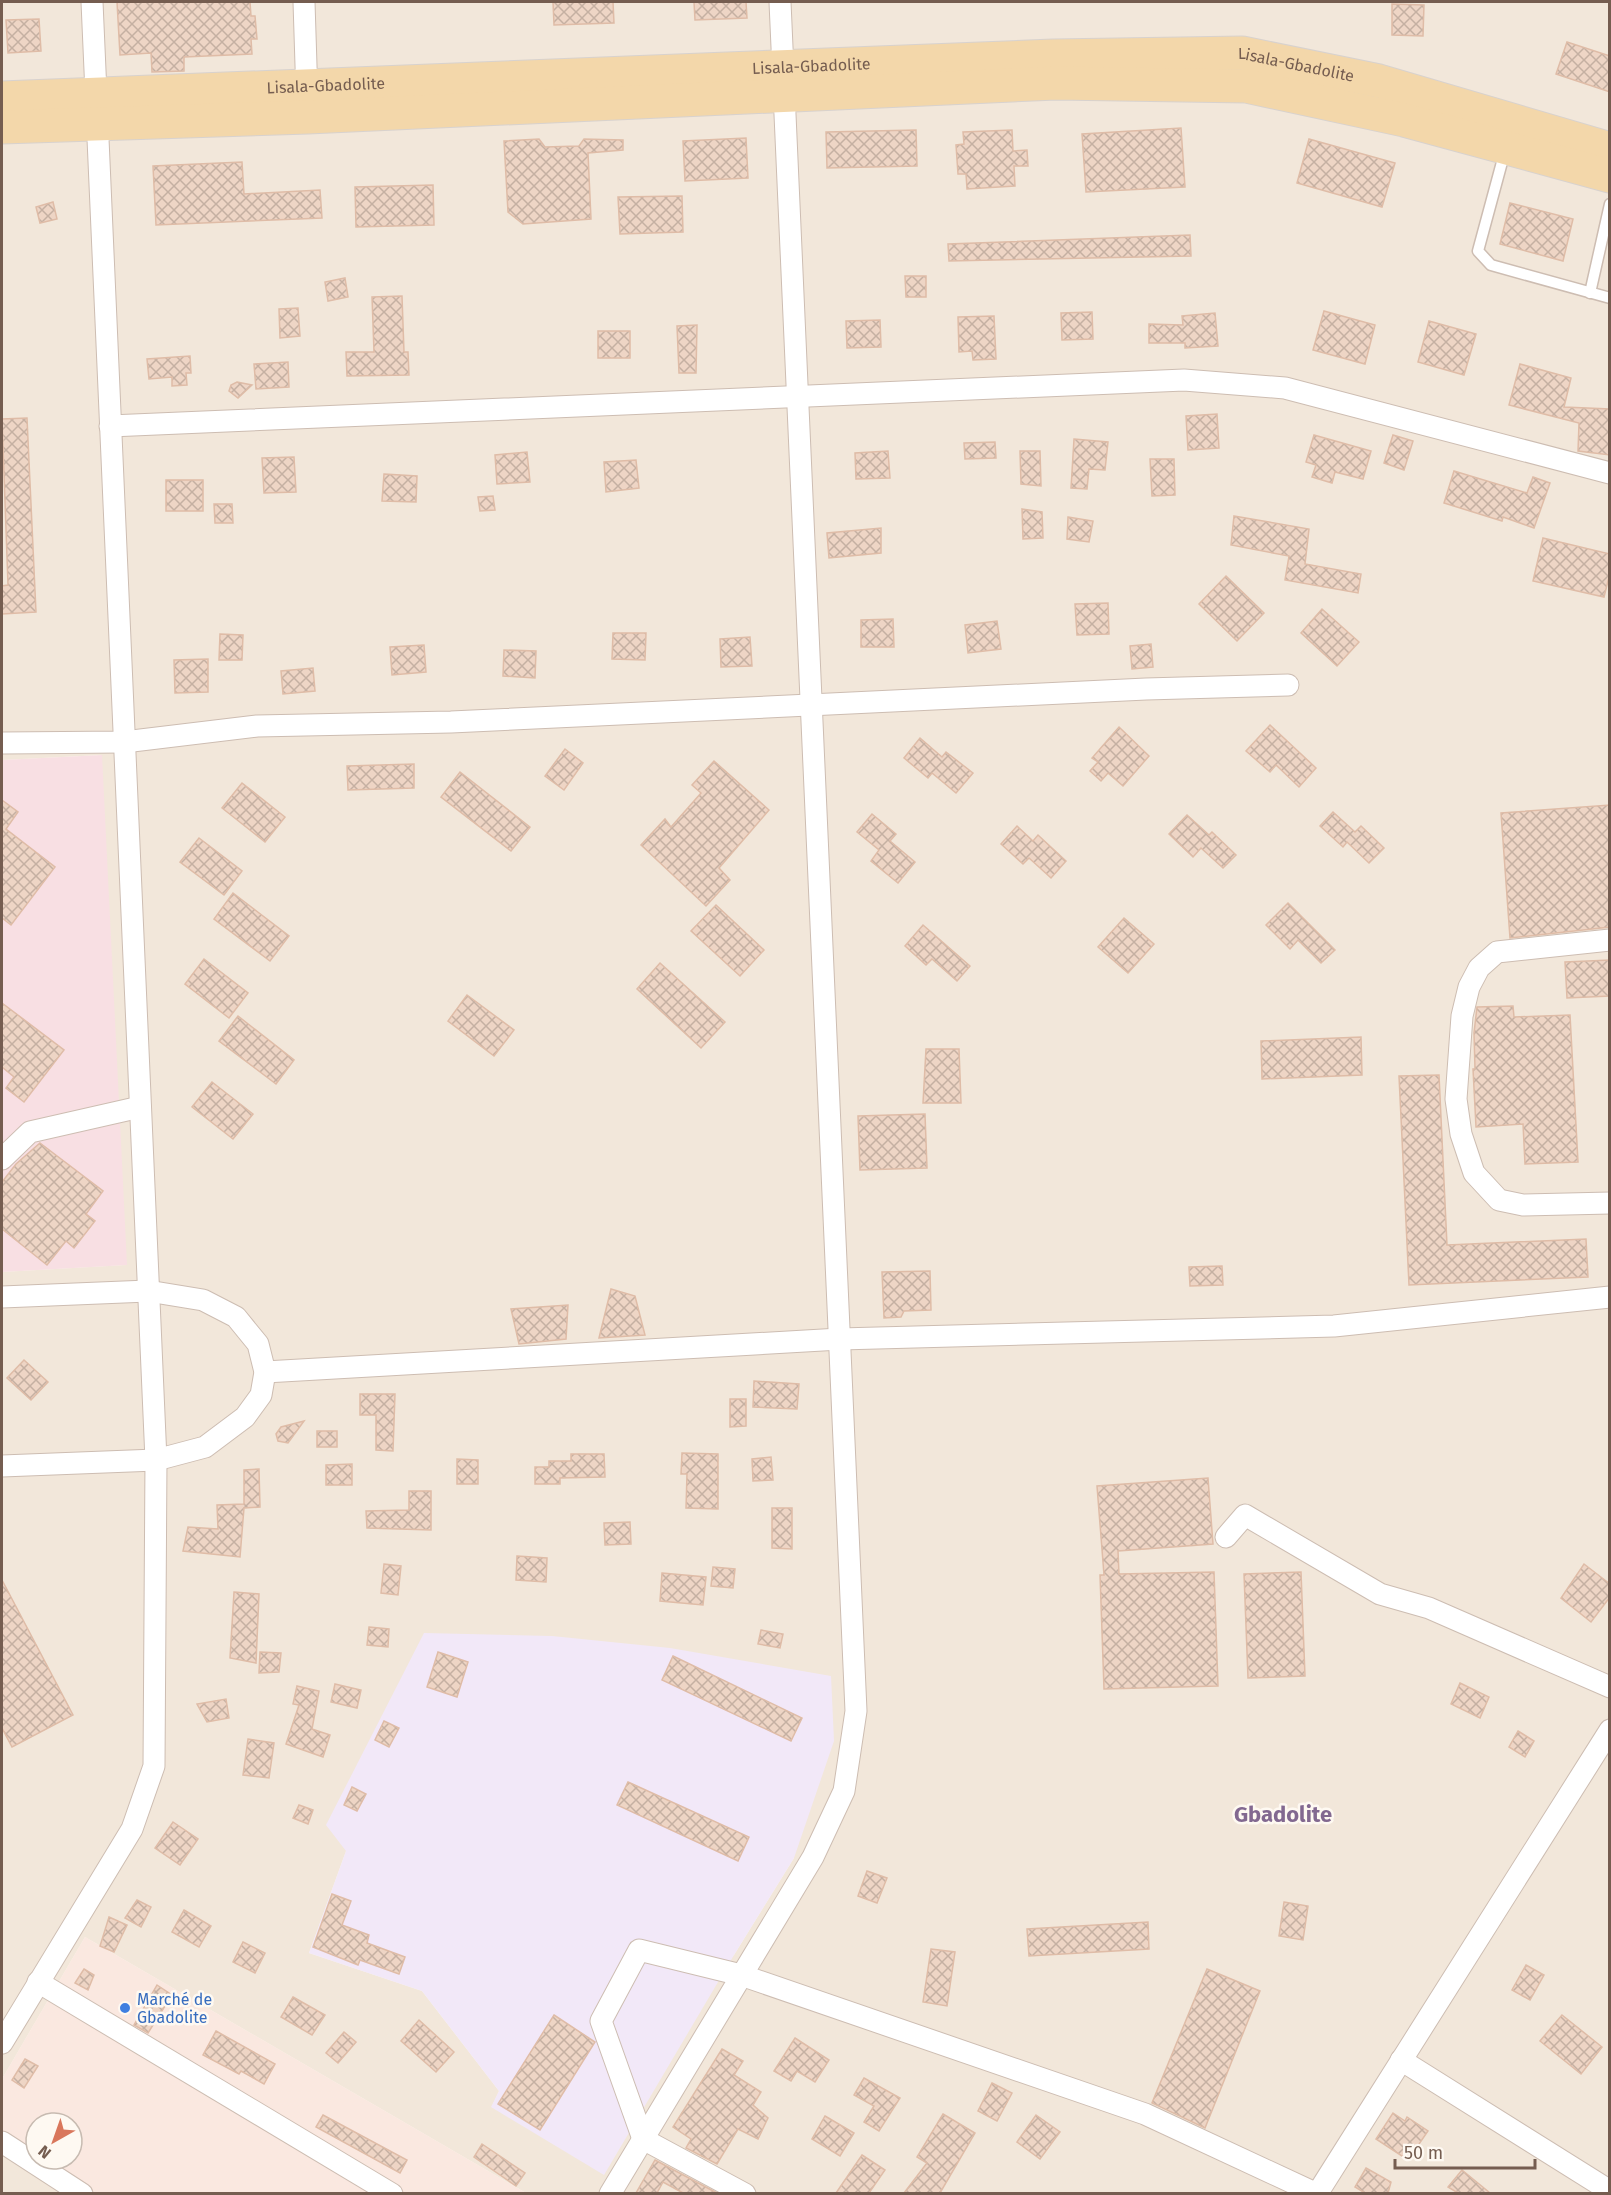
<svg xmlns="http://www.w3.org/2000/svg" width="1611" height="2195" font-family="'Fira Sans',sans-serif">
	<style>
		.residential { fill: #f2e7da; fill-rule: evenodd }
		.commercial { fill: #fae8e0 }
		.education { fill: #f2e8f8 }
		.medical { fill: #f8dfe3 }
		.building { fill: url(#building-cross-hatch); stroke: #dfbca7; stroke-width: 1.5 }
		.lines { fill: none; stroke-linecap: round; stroke-linejoin: round }
		.lane-casing { stroke: #cdbdb2; stroke-width: 13 }
		.street-casing { stroke: #cdbdb2; stroke-width: 23 }
		.primary-casing { stroke: #d8d2ce; stroke-width: 35 }
		.lane { stroke: #fff; stroke-width: 10 }
		.street { stroke: #fff; stroke-width: 21 }
		.primary { stroke: #f3d7aa; stroke-width: 33 }
		.shop-dot { fill: #3f7fe0; stroke: #fef9f2; stroke-width: 2 }
		.labels { text-anchor: middle; stroke-width: 5; stroke-linejoin: round; paint-order: stroke }
		.street-label { font-size: 16px; fill: #755d50; stroke: #fef9f2 }
		.shop-label { font-size: 16px; fill: #366cbe; stroke: #fef9f2; text-anchor: start }
		.district-label { font-size: 22px; font-weight: bold; fill: #826890; stroke: #fef9f2 }
	</style>
	<defs>
		<pattern id="building-cross-hatch" width="8" height="8" patternUnits="userSpaceOnUse" patternTransform="scale(1.5)"><rect width="8" height="8" fill="#eed5c5"/><path d="M0 0l8 8M0 8l8-8" fill="none" stroke="#c5b0a2"/></pattern>
	</defs>
	<rect width="100%" height="100%" fill="#fbf5eb"/>
	<g class="residential">
		<path d="M2,2H1609V2193H526L85,1937L2,2079V1272L126,1265L101,755L2,760ZM346,1851L794,1858L734,1955L492,2106L499,2091L422,1991L309,1953Z"/>
		<polygon points="2,2134 41,2159 96,2193 2,2193"/>
	</g>
	<polygon class="commercial" points="85,1937 526,2193 96,2193 41,2159 72,2159 72,2123 36,2123 36,2156 2,2134 2,2079"/>
	<polygon class="education" points="424,1633 552,1636 670,1648 831,1676 834,1741 794,1858 734,1955 604,2175 491,2107 499,2091 422,1991 309,1953 346,1851 326,1825"/>
	<polygon class="medical" points="102,755 127,1265 2,1272 2,760"/>
	<g class="building">
		<polygon points="117,2 250,2 251,16 255,16 257,39 251,39 252,54 184,57 184,71 152,72 151,53 120,55"/>
		<polygon points="553,2 613,2 614,23 554,25"/>
		<polygon points="694,2 746,2 747,18 695,20"/>
		<polygon points="1392,4 1424,5 1423,36 1392,35"/>
		<polygon points="39,19 41,51 8,53 6,20"/>
		<polygon points="1567,42 1610,56 1610,92 1556,74"/>
		<polygon points="1181,128 1185,187 1086,192 1082,134"/>
		<polygon points="916,130 917,166 827,168 826,132"/>
		<polygon points="1012,130 1013,151 1027,150 1028,166 1014,166 1015,186 967,189 966,174 958,174 956,145 964,144 963,132"/>
		<polygon points="746,138 748,178 685,181 683,141"/>
		<polygon points="539,139 545,147 579,146 584,139 623,140 623,150 588,153 591,219 523,224 508,212 504,141"/>
		<polygon points="1309,139 1395,163 1382,207 1297,183"/>
		<polygon points="242,162 244,194 320,190 322,218 156,225 153,166"/>
		<polygon points="433,185 434,225 356,227 355,187"/>
		<polygon points="682,196 683,232 620,234 618,197"/>
		<polygon points="53,202 57,219 40,223 36,207"/>
		<polygon points="1510,203 1573,219 1563,261 1500,244"/>
		<polygon points="1190,235 1191,256 949,261 948,244"/>
		<polygon points="905,276 926,276 926,297 906,297"/>
		<polygon points="345,278 348,297 328,301 325,282"/>
		<polygon points="402,296 404,352 408,352 409,375 347,376 346,352 374,352 372,297"/>
		<polygon points="298,308 300,336 280,338 279,309"/>
		<polygon points="1324,311 1375,325 1365,364 1313,350"/>
		<polygon points="1092,312 1093,339 1062,340 1061,313"/>
		<polygon points="1215,313 1218,346 1185,348 1185,343 1149,343 1149,324 1183,325 1182,316"/>
		<polygon points="994,316 996,359 973,360 972,351 959,352 958,317"/>
		<polygon points="880,320 881,347 847,348 846,321"/>
		<polygon points="1429,321 1476,334 1464,375 1418,362"/>
		<polygon points="697,325 696,373 679,373 677,326"/>
		<rect x="598" y="331" width="32" height="27"/>
		<polygon points="190,356 191,373 186,373 187,385 172,386 172,377 149,379 147,359"/>
		<polygon points="288,362 289,387 256,389 254,364"/>
		<polygon points="1520,364 1571,378 1564,407 1610,409 1610,455 1578,451 1579,423 1509,405"/>
		<polygon points="237,382 252,385 238,398 229,391 231,385"/>
		<polygon points="1217,414 1219,448 1188,450 1186,416"/>
		<polygon points="27,418 36,612 2,614 2,586 8,585 2,419"/>
		<polygon points="1314,435 1371,451 1363,479 1335,472 1332,483 1312,477 1316,465 1306,462"/>
		<polygon points="1393,435 1413,441 1404,470 1384,463"/>
		<polygon points="1074,439 1108,442 1105,470 1089,469 1087,489 1071,488"/>
		<polygon points="995,442 996,458 965,459 964,443"/>
		<polygon points="888,451 890,478 856,479 855,453"/>
		<polygon points="1020,451 1040,451 1041,486 1021,484"/>
		<polygon points="527,452 530,482 497,484 495,455"/>
		<polygon points="294,457 296,492 264,493 262,458"/>
		<polygon points="1150,459 1174,459 1175,495 1152,496"/>
		<polygon points="636,460 639,488 606,492 604,462"/>
		<polygon points="1454,471 1527,493 1533,477 1550,483 1534,528 1503,517 1502,521 1444,503"/>
		<polygon points="384,474 417,476 416,502 382,501"/>
		<rect x="166" y="480" width="37" height="31"/>
		<polygon points="493,496 495,510 480,511 478,497"/>
		<polygon points="214,504 232,504 233,523 215,523"/>
		<polygon points="1022,509 1042,512 1043,538 1023,539"/>
		<polygon points="1234,516 1309,529 1305,564 1361,574 1358,593 1285,580 1289,556 1231,545"/>
		<polygon points="1068,517 1093,521 1089,542 1067,539"/>
		<polygon points="881,528 881,553 829,558 827,533"/>
		<polygon points="1543,538 1610,554 1610,573 1604,597 1533,581"/>
		<polygon points="1226,576 1264,613 1237,641 1199,604"/>
		<polygon points="1108,603 1109,634 1077,635 1075,604"/>
		<polygon points="1322,609 1359,642 1337,666 1301,633"/>
		<polygon points="893,619 894,647 861,647 861,620"/>
		<polygon points="997,621 1001,649 968,653 965,625"/>
		<polygon points="613,633 646,633 645,660 612,659"/>
		<polygon points="220,634 243,635 242,660 219,660"/>
		<polygon points="750,637 752,666 721,667 720,639"/>
		<polygon points="1151,644 1153,667 1132,669 1130,646"/>
		<polygon points="424,645 426,672 392,675 390,647"/>
		<polygon points="504,650 536,651 535,678 503,676"/>
		<polygon points="208,659 208,692 175,693 174,660"/>
		<polygon points="313,668 315,691 283,694 281,671"/>
		<polygon points="1270,725 1316,768 1299,787 1276,765 1270,772 1246,751"/>
		<polygon points="1119,727 1149,756 1123,786 1108,773 1101,781 1090,771 1098,762 1092,758"/>
		<polygon points="920,738 942,757 946,752 973,773 956,793 932,773 928,778 904,758"/>
		<polygon points="565,749 583,763 564,790 545,776"/>
		<polygon points="714,761 769,810 719,868 730,880 706,906 641,845 665,819 671,827 701,793 692,785"/>
		<polygon points="414,764 414,788 348,790 347,766"/>
		<polygon points="460,772 530,827 511,851 441,797"/>
		<polygon points="242,783 285,817 265,842 222,808"/>
		<polygon points="2,800 18,812 6,829 55,867 11,925 2,918"/>
		<polygon points="1610,805 1610,927 1510,938 1501,813"/>
		<polygon points="1333,812 1355,832 1361,826 1384,848 1369,863 1347,842 1343,847 1320,826"/>
		<polygon points="872,814 896,834 890,841 915,862 898,883 871,861 879,850 857,832"/>
		<polygon points="1187,815 1209,835 1212,832 1236,855 1223,868 1201,848 1193,857 1169,834"/>
		<polygon points="1017,826 1033,841 1038,835 1066,861 1051,878 1029,858 1023,864 1001,844"/>
		<polygon points="199,838 242,871 224,895 180,862"/>
		<polygon points="233,893 289,936 270,961 214,919"/>
		<polygon points="1288,903 1335,950 1321,963 1298,940 1290,949 1266,925"/>
		<polygon points="716,905 764,950 740,976 691,931"/>
		<polygon points="1124,918 1154,944 1128,973 1098,947"/>
		<polygon points="923,925 970,966 957,981 932,959 926,965 905,946"/>
		<polygon points="204,959 248,993 229,1018 185,984"/>
		<polygon points="1610,960 1610,996 1567,998 1565,962"/>
		<polygon points="660,963 725,1022 701,1048 637,989"/>
		<polygon points="467,995 514,1030 494,1056 448,1021"/>
		<polygon points="2,1003 64,1050 24,1102 6,1088 14,1077 2,1067"/>
		<polygon points="1513,1006 1514,1017 1570,1015 1578,1162 1525,1164 1523,1124 1476,1127 1473,1069 1475,1069 1474,1033 1477,1007"/>
		<polygon points="238,1016 294,1060 276,1084 219,1041"/>
		<polygon points="1361,1037 1362,1075 1262,1079 1261,1041"/>
		<polygon points="926,1049 959,1049 961,1103 923,1103"/>
		<polygon points="1439,1075 1447,1245 1586,1239 1588,1277 1409,1285 1399,1076"/>
		<polygon points="212,1082 253,1114 233,1139 192,1107"/>
		<polygon points="925,1114 927,1168 860,1170 858,1116"/>
		<polygon points="40,1143 103,1191 86,1214 95,1221 74,1248 66,1241 47,1265 2,1229 2,1182 16,1164"/>
		<polygon points="1222,1266 1223,1285 1190,1286 1189,1267"/>
		<polygon points="930,1271 931,1310 904,1311 901,1317 884,1318 882,1272"/>
		<polygon points="611,1289 635,1296 645,1335 599,1338"/>
		<polygon points="568,1305 566,1339 519,1344 511,1309"/>
		<polygon points="24,1360 48,1382 31,1400 7,1378"/>
		<polygon points="754,1381 799,1384 797,1409 753,1407"/>
		<polygon points="360,1394 395,1394 393,1451 376,1450 376,1415 360,1415"/>
		<polygon points="730,1399 746,1399 746,1426 730,1427"/>
		<polygon points="304,1421 288,1443 278,1441 276,1434 281,1427"/>
		<rect x="317" y="1431" width="20" height="16"/>
		<polygon points="682,1453 718,1454 718,1509 686,1508 687,1474 681,1474"/>
		<polygon points="571,1454 604,1454 605,1477 560,1478 560,1484 535,1484 535,1467 549,1467 549,1461 571,1461"/>
		<polygon points="771,1457 773,1480 753,1481 752,1459"/>
		<polygon points="457,1459 478,1460 478,1484 457,1484"/>
		<polygon points="352,1464 352,1485 326,1485 326,1465"/>
		<polygon points="259,1469 260,1507 244,1508 240,1557 183,1551 188,1527 218,1529 217,1505 244,1504 244,1470"/>
		<polygon points="1208,1478 1213,1544 1118,1551 1119,1574 1214,1572 1218,1686 1104,1689 1100,1575 1104,1575 1097,1486"/>
		<polygon points="409,1491 431,1491 431,1530 367,1528 366,1511 409,1510"/>
		<polygon points="772,1508 792,1508 792,1549 772,1548"/>
		<polygon points="630,1522 631,1544 605,1545 604,1523"/>
		<polygon points="517,1556 547,1558 546,1582 516,1580"/>
		<polygon points="384,1564 401,1566 398,1595 381,1593"/>
		<polygon points="1584,1564 1610,1584 1610,1597 1591,1622 1561,1598"/>
		<polygon points="713,1567 735,1569 733,1588 711,1586"/>
		<polygon points="1301,1572 1305,1676 1248,1678 1244,1574"/>
		<polygon points="662,1573 706,1577 703,1605 660,1601"/>
		<polygon points="2,1580 73,1715 12,1747 2,1728"/>
		<polygon points="234,1592 259,1594 256,1663 230,1658"/>
		<polygon points="369,1627 389,1629 388,1647 367,1645"/>
		<polygon points="761,1630 783,1634 780,1648 758,1644"/>
		<polygon points="260,1652 281,1653 279,1672 259,1673"/>
		<polygon points="438,1652 468,1662 457,1697 427,1687"/>
		<polygon points="673,1656 802,1718 791,1741 662,1680"/>
		<polygon points="1460,1683 1489,1697 1480,1718 1451,1704"/>
		<polygon points="335,1684 361,1690 357,1708 331,1702"/>
		<polygon points="297,1686 319,1691 312,1729 330,1735 323,1757 286,1744 299,1705 293,1704"/>
		<polygon points="226,1699 229,1718 207,1722 197,1704"/>
		<polygon points="384,1721 399,1728 389,1747 375,1740"/>
		<polygon points="1518,1731 1534,1741 1525,1757 1509,1747"/>
		<polygon points="248,1739 274,1743 269,1778 243,1775"/>
		<polygon points="628,1782 749,1837 738,1861 617,1805"/>
		<polygon points="352,1787 366,1794 357,1811 344,1805"/>
		<polygon points="299,1805 313,1810 308,1824 293,1818"/>
		<polygon points="173,1822 198,1839 180,1865 155,1848"/>
		<polygon points="867,1871 887,1878 877,1903 858,1896"/>
		<polygon points="332,1894 351,1901 342,1925 369,1935 367,1943 405,1957 399,1974 360,1960 358,1965 313,1947"/>
		<polygon points="137,1900 151,1907 141,1927 125,1918"/>
		<polygon points="1284,1902 1308,1906 1303,1940 1279,1936"/>
		<polygon points="184,1910 211,1926 199,1947 172,1932"/>
		<polygon points="109,1917 127,1925 114,1952 100,1946"/>
		<polygon points="1148,1922 1149,1949 1029,1956 1027,1929"/>
		<polygon points="243,1942 265,1953 255,1973 233,1962"/>
		<polygon points="931,1949 955,1952 947,2006 923,2002"/>
		<polygon points="1526,1965 1544,1975 1530,2000 1512,1990"/>
		<polygon points="84,1969 94,1975 88,1990 75,1983"/>
		<polygon points="1207,1969 1260,1991 1205,2128 1152,2103"/>
		<polygon points="157,1985 172,1995 148,2033 134,2025"/>
		<polygon points="293,1997 325,2015 312,2035 281,2017"/>
		<polygon points="554,2015 595,2042 540,2130 498,2104"/>
		<polygon points="1562,2015 1602,2047 1581,2074 1540,2041"/>
		<polygon points="419,2020 454,2052 436,2072 401,2041"/>
		<polygon points="216,2031 275,2064 264,2084 241,2071 239,2074 203,2055"/>
		<polygon points="344,2032 356,2042 338,2063 326,2053"/>
		<polygon points="795,2038 829,2060 815,2082 797,2071 791,2081 774,2071"/>
		<polygon points="722,2049 743,2061 734,2075 761,2092 753,2105 768,2118 758,2139 738,2129 717,2164 686,2148 691,2139 673,2127"/>
		<polygon points="25,2059 38,2066 24,2088 12,2080"/>
		<polygon points="864,2078 900,2098 879,2131 864,2122 874,2106 854,2095"/>
		<polygon points="992,2083 1012,2093 997,2121 978,2111"/>
		<polygon points="1393,2113 1405,2121 1407,2117 1428,2131 1408,2160 1376,2139"/>
		<polygon points="943,2114 975,2133 940,2193 904,2193 927,2163 917,2157"/>
		<polygon points="323,2115 407,2160 400,2173 316,2127"/>
		<polygon points="1036,2115 1060,2132 1040,2159 1017,2142"/>
		<polygon points="825,2116 854,2133 840,2156 812,2139"/>
		<polygon points="482,2144 525,2173 516,2186 474,2157"/>
		<polygon points="862,2155 885,2170 869,2193 836,2193"/>
		<polygon points="655,2160 717,2193 683,2193 663,2182 657,2193 636,2193"/>
		<polygon points="1366,2168 1391,2182 1388,2193 1365,2193 1355,2187"/>
		<polygon points="1462,2170 1490,2193 1458,2193 1448,2187"/>
	</g>
	<g class="lines">
		<g class="lane-casing">
			<g id="lane">
				<polyline points="1505,151 1478,251 1491,265 1610,298"/>
				<polyline points="1590,293 1610,204"/>
			</g>
		</g>
		<g class="street-casing">
			<g id="street">
				<polyline points="304,2 307,97"/>
				<polyline points="110,426 1184,380 1285,388 1610,473"/>
				<polyline points="2,743 124,742 257,726 451,722 1146,689 1288,685"/>
				<polyline points="1610,940 1497,952 1479,968 1469,987 1462,1016 1456,1099 1461,1134 1474,1173 1499,1200 1523,1205 1610,1203"/>
				<polyline points="2,1159 30,1132 140,1107"/>
				<polyline points="2,1297 148,1291 203,1300 236,1317 258,1344 265,1372 261,1395 245,1417 205,1447 156,1460 2,1466"/>
				<polyline points="265,1372 840,1339 1334,1326 1610,1297"/>
				<polyline points="1226,1537 1245,1515 1380,1594 1429,1608 1610,1687"/>
				<polyline points="38,1982 392,2194"/>
				<polyline points="2,2043 132,1829 154,1766 156,1460 92,2"/>
				<polyline points="1401,2060 1610,2191"/>
				<polyline points="2,2142 82,2194"/>
				<polyline points="610,2194 813,1857 844,1791 856,1711 780,2"/>
				<polyline points="745,2194 643,2139 601,2021 639,1950 741,1975 1145,2114 1317,2194"/>
				<polyline points="1317,2194 1610,1730"/>
			</g>
		</g>
		<g class="primary-casing">
			<g id="primary">
				<path id="s1" d="M2,98L1053,56L1242,53L1379,81L1610,149"/>
				<polyline points="2,127 308,117 1056,83 1246,86 1404,120 1610,176"/>
			</g>
		</g>
		<use href="#lane" class="lane"/>
		<use href="#street" class="street"/>
		<use href="#primary" class="primary"/>
	</g>
	<circle class="shop-dot" cx="125" cy="2008" r="6"/>
	<g class="labels">
		<g class="street-label">
			<text dy="6" stroke="none"><textPath href="#s1" startOffset="810">Lisala-Gbadolite</textPath></text>
			<text dy="6" stroke="none"><textPath href="#s1" startOffset="1296">Lisala-Gbadolite</textPath></text>
			<text dy="6" stroke="none"><textPath href="#s1" startOffset="324">Lisala-Gbadolite</textPath></text>
		</g>
		<g class="shop-label">
			<text x="137" y="2005">Marché de<tspan x="137" dy="18">Gbadolite</tspan></text>
		</g>
		<g class="district-label">
			<text x="1283" y="1822">Gbadolite</text>
		</g>
	</g>
	<rect width="1611" height="2195" fill="none" stroke="#755d50" stroke-width="6"/>
	<g transform="translate(54 2141) rotate(220)"><circle r="28" fill="#fef9f2" stroke="#c7bbb1" stroke-width="1.5"/>
	<path d="M0-4.5L10 22L0 15L-10 22Z" fill="#d9775c"/>
	<text y="-9" font-size="16" font-weight="bold" text-anchor="middle" fill="#755d50">N</text>
	</g>
	<path d="M1395 2159v9h140v-9" fill="none" stroke="#755d50" stroke-width="3"/>
	<text x="1404" y="2159" font-size="18" fill="#755d50" stroke="#fef9f2" stroke-width="4.5" paint-order="stroke">50 m</text>
</svg>
